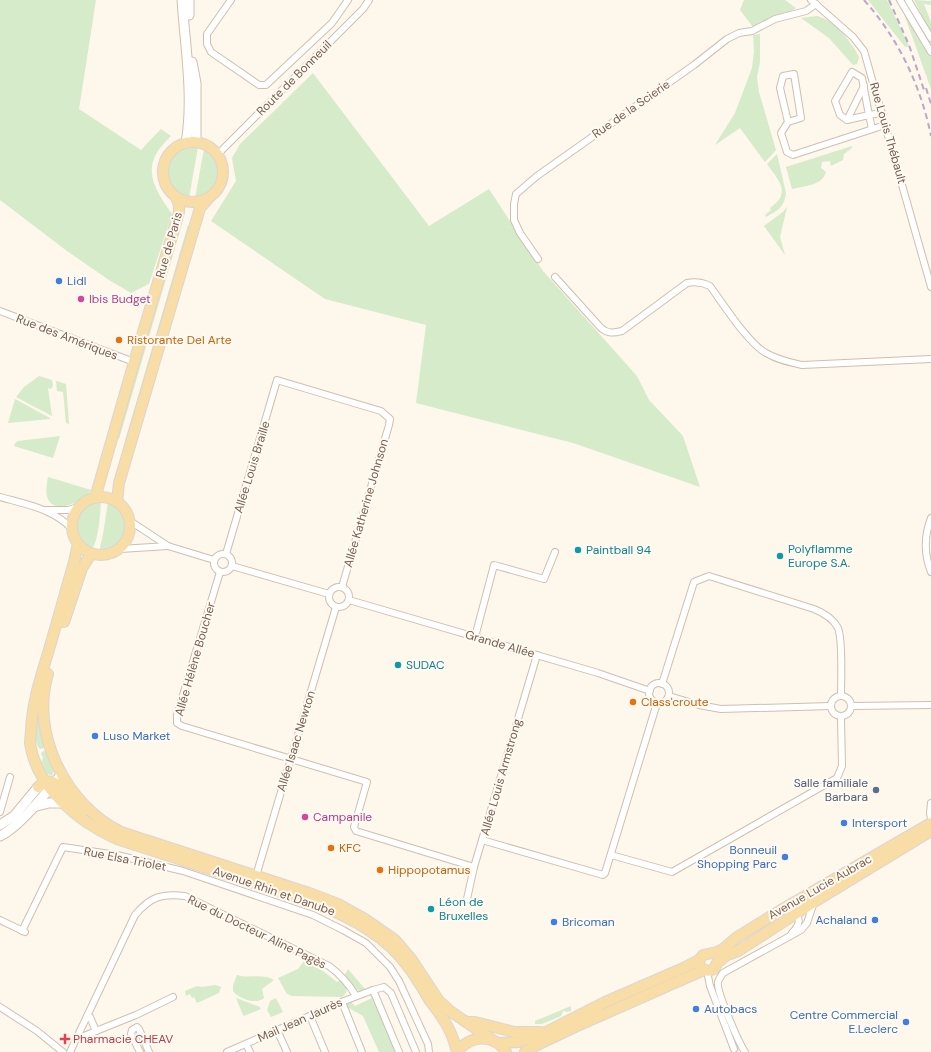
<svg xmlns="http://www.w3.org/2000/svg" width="931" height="1052" font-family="'DM Sans',sans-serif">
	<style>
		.green { fill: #d6ebc9 }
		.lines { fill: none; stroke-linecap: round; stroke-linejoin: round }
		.minor-casing { stroke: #d0bfb0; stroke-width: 8 }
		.secondary-casing { stroke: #d3c0ae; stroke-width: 11 }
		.primary-casing { stroke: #dcd5d1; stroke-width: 12 }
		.minor { stroke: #fff; stroke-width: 6 }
		.secondary { stroke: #fff; stroke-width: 9 }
		.primary { stroke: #f9dda6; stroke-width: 10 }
		.rail { stroke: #baa8c8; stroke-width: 2; stroke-dasharray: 6 4; stroke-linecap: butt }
		.shop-dot { fill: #3f7fe0; stroke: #fffaf2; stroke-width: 1.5 }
		.hotel-dot { fill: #d1479c; stroke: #fffaf2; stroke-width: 1.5 }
		.food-dot { fill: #e8710a; stroke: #fffaf2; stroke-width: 1.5 }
		.culture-dot { fill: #0f9aa8; stroke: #fffaf2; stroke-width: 1.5 }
		.service-dot { fill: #5c6f8a; stroke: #fffaf2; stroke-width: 1.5 }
		.health-dot { fill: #e0444e; stroke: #fffaf2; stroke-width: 1.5 }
		.labels { text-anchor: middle; stroke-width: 4; stroke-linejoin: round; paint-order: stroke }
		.street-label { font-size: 12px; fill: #795e4d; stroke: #fffaf2 }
		.shop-label { font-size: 12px; fill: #366cbe; stroke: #fffaf2; text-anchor: start }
		.hotel-label { font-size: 12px; fill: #b23c85; stroke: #fffaf2; text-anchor: start }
		.food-label { font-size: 12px; fill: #c56008; stroke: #fffaf2; text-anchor: start }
		.culture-label { font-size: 12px; fill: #0d838f; stroke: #fffaf2; text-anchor: start }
		.service-label { font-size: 12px; fill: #4e5e75; stroke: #fffaf2; text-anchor: end }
		.health-label { font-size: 12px; fill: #be3a42; stroke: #fffaf2; text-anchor: start }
	</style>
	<rect width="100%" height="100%" fill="#fdf7ec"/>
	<g class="green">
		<path d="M0,0H96L79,109L141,150L161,129L171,136C167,140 163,144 160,148C142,172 157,193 172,214L149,284L131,293L109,280L67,251L0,200Z"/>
		<path d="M744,0H785L796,8C792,12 786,12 780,14C770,17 761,21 753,27L740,10Z"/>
		<polygon points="868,0 887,0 909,46 905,47"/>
		<polygon points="896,0 898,0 931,54 931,89 903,11"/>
		<polygon points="914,0 931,1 931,5 924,4 931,22 931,33"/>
		<path d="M817,16C834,20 851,41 859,57L857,64L853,65L829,38L801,18Z"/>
		<polygon points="760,34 760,62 757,77 759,92 776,150 765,162 740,128 715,145 735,113 752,68 754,51 753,35"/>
		<polygon points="313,73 429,226 489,189 543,271 637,376 649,400 683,436 700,487 573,443 416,403 426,325 325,299 211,221 236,181 232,158 240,144"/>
		<path d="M852,146V148L844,154L843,160L831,166L830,161L822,162L821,168L826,172C822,186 804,186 792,189L786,167Z"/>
		<path d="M188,147H198L189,198C160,192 160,155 188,147Z"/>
		<path d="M204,149C227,161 223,197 195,198Z"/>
		<path d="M777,154L786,193C784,208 778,210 766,217L765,215L771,210L770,208C792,193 779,181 767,164Z"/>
		<polygon points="787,207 780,237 785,255 764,226 783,212"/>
		<polygon points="179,223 182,224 119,439 115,438"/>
		<polygon points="188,225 192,226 128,442 125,441"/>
		<polygon points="39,376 52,380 53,386 51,389 48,388 52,416 16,397 24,387"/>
		<polygon points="56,381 66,384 69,424 66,423 63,392 57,391"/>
		<polygon points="15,399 50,418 50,419 8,423"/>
		<polygon points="60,436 53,458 14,446 15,443 18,441"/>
		<path d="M48,477L91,490C89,494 88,494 84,496C82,497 78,501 74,503C67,507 52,509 48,499C45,493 47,483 48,477Z"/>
		<path d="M101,501C100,513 99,542 91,550C65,538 74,504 101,501Z"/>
		<path d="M108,502C137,512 130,552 99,552L103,534Z"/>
		<path d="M44,678L54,769L53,775H50L46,773L41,762L43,758L41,753L45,750L44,748L40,749C27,736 41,694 44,678Z"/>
		<polygon points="304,961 323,971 337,982 340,980 347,987 346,993 342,997 292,996 287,994 278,978 298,969"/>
		<path d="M348,969L365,989V991C355,993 350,983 344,976Z"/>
		<path d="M237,975C248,979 263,973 274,980L262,989L264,998C256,1005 239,999 233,991V985Z"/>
		<polygon points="215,985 219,986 221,987 219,993 197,1003 194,997 192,998 190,994 186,996 185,991 197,986 202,987"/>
		<polygon points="369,994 371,994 398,1052 379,1052 363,1016 347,1007 347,1004 351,1002 355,1006 372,998"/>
		<polygon points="236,998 260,1007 261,1009 244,1016 243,1015"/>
		<polygon points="276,998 283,1012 271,1017 267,1010 270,1001"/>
		<polygon points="571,1006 571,1011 566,1012 565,1011 563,1011 561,1016 542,1024 535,1024 535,1021"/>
	</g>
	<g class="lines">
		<g class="minor-casing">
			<g id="minor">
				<polyline points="231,0 207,34 207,44 211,52 259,85 266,85 332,23 348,0"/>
				<polyline points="811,0 853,37 864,51 931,287"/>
				<polyline points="900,0 931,52"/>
				<polyline points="908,0 931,38"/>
				<polyline points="847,120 864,86"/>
				<polyline points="788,122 801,118 794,74 783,76 780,88 788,122 781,133 787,152 793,155 885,125"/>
				<polyline points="872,129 869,115 847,120 840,115 835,101 852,72 862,78 869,115 882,113"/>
				<polyline points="218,155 222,150 363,9 369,0"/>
				<polyline points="538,259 520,233 514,220 514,204 516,194 537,176 694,65 727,39 739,33 752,31 775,19 806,11 816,4"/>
				<path d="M555,277L601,328C608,334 614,333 622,331L687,283C696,281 702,282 710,286C723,304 748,343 766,353C778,360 789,362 802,365L931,359"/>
				<polyline points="0,311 134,362"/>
				<path d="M0,497C25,504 54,509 72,529"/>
				<polyline points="46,510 68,510 79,507"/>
				<path d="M931,518C924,536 924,554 931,572"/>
				<polyline points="130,521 168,546 214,560"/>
				<polyline points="120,549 168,546"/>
				<circle cx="223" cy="563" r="9"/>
				<polyline points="226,554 277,380 381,411 390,419 389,425 342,587"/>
				<polyline points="232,566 329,594"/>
				<polyline points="220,572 177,715 177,723 182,726 367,782 354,827 356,831 474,867"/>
				<circle cx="339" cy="597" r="10"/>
				<polyline points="349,600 598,673 650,691"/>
				<polyline points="475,637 494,565 544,579 555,552"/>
				<circle cx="659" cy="693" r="10"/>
				<path d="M662,684L694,582L709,576L814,609C824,613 833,618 838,628C843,640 841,681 841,696"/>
				<circle cx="841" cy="706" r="10"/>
				<polyline points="669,696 699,705 721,709 831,706"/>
				<polyline points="851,706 931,705"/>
				<polyline points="931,803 930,813 931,819"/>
				<polyline points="0,812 10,777"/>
				<polyline points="482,840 603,875 605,873 657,703"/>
				<polyline points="611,855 672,872 837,778 842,766 841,717"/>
				<polyline points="256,876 336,607"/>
				<polyline points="467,899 474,867 537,655"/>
				<path d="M786,907C799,915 804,920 792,933"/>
				<polyline points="0,920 25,932"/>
				<polyline points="22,931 63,847 117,855 183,871 313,915 343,930 366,943 390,967 399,981 428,1044 429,1052"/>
				<polyline points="707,971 710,986 734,1049"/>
				<polyline points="373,990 399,1052"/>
				<polyline points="342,1002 362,1052"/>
				<polyline points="0,1007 37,1031 63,1052"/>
				<polyline points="310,1016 325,1052"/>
				<polyline points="277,1030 287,1052"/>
				<polyline points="96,1031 136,1015 173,997"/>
				<polyline points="77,1039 96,1031 90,1017 87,1016"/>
				<polyline points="246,1044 250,1052"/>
				<path d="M70,1052L135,915C150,897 162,893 185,896L329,966C340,974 349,984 356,996"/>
				<polyline points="140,1052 131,1034 132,1030 137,1027 139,1029 149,1052"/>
				<polyline points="227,1052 344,1001 373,990 384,987 391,993 416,1052"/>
				<path d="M745,1052C739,1043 716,991 718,982C719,979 721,976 723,973L801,930L807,923L814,902"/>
			</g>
		</g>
		<g class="secondary-casing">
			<g id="secondary">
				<path d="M182,0C185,46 194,97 186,143"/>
				<polyline points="189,0 189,15"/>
				<polyline points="192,62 196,83 196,142"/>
				<polyline points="33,807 49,803 62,803"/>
				<polyline points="0,825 14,816 38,787"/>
				<path d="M0,836C20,827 47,791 62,774"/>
			</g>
		</g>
		<g class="primary-casing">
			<g id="primary">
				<circle cx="193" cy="172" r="30"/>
				<circle cx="101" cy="526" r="29"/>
				<polyline points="95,498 134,362 179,212 179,205 176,197"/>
				<polyline points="117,502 119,483 200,208 208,199"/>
				<path d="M78,544L74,562C65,593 57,623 48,653C40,679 32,704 31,731C31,734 30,739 30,743C36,787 78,822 117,839L315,903C351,918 387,936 409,968C417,978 423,990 430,1001C434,1006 438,1011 441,1016C449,1027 454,1039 457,1052"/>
				<polyline points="64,622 82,568 91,554"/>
				<path d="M48,674C30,734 66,805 121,832L312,894L338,904L365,919L395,940L412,960L439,1001L450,1011L494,1041"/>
				<path d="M38,787C40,786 43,783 46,782C61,777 71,806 83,811"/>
				<path d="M699,960C699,969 706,973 714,969L717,963L727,955L738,951L814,902L931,831"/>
				<polyline points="469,1022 475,1022 514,1032 540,1032"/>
				<polyline points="498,1043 519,1042 546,1032 605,1002 681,969 699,960 703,955 717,952 723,949 737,937 781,910 931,823"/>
				<path d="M457,1052C470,1035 494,1033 506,1052"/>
				<polyline points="525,1052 535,1046 575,1027 704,970"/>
			</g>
		</g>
		<use href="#minor" class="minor"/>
		<use href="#secondary" class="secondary"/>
		<use href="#primary" class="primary"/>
		<g class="rail">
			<path d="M864,0C898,38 921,86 931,136"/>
			<polyline points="889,0 909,45 925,93"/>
			<polyline points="926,88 931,104"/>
		</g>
	</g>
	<g class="shop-dot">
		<circle cx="59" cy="281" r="4"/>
		<circle cx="95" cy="736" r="4"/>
		<circle cx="844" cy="823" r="4"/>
		<circle cx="785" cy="857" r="4"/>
		<circle cx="875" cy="920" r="4"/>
		<circle cx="554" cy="922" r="4"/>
		<circle cx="696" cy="1009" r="4"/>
		<circle cx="906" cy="1022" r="4"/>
	</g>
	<g class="hotel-dot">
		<circle cx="81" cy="299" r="4"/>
		<circle cx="305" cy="817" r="4"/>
	</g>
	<g class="food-dot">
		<circle cx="119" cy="340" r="4"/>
		<circle cx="633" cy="702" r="4"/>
		<circle cx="331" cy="848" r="4"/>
		<circle cx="380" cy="870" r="4"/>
	</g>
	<g class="culture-dot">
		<circle cx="578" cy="550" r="4"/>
		<circle cx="780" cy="556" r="4"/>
		<circle cx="398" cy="665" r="4"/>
		<circle cx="431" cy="909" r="4"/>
	</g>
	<circle class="service-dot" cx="876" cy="790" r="4"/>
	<path class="health-dot" d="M63 1033h4v4h4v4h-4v4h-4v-4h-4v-4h4z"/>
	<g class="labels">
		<g class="street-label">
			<text transform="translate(294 78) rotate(-45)" y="4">Route de Bonneuil</text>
			<text transform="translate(631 109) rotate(-35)" y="4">Rue de la Scierie</text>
			<text transform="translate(888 133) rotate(74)" y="4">Rue Louis Thébault</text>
			<text transform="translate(169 245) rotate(-74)" y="4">Rue de Paris</text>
			<text transform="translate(67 337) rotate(21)" y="4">Rue des Amériques</text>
			<text transform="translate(252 467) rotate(-73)" y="4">Allée Louis Braille</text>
			<text transform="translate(366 503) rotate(-74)" y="4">Allée Katherine Johnson</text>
			<text transform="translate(500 644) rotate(16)" y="4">Grande Allée</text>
			<text transform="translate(195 659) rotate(-74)" y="4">Allée Hélène Boucher</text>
			<text transform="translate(296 741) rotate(-73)" y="4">Allée Isaac Newton</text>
			<text transform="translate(501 777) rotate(-74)" y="4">Allée Louis Armstrong</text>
			<text transform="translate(125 859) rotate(11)" y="4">Rue Elsa Triolet</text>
			<text transform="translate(820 887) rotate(-30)" y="4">Avenue Lucie Aubrac</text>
			<text transform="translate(274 891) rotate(19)" y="4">Avenue Rhin et Danube</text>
			<text transform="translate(257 932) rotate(26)" y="4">Rue du Docteur Aline Pagès</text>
			<text transform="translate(300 1020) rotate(-24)" y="4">Mail Jean Jaurès</text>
		</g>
		<g class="shop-label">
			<text x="67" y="285">Lidl</text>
			<text x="103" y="740">Luso Market</text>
			<text x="852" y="827">Intersport</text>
			<text x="777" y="854" text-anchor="end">Bonneuil<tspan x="777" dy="14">Shopping Parc</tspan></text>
			<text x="867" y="924" text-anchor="end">Achaland</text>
			<text x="562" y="926">Bricoman</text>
			<text x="704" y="1013">Autobacs</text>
			<text x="898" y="1019" text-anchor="end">Centre Commercial<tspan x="898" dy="14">E.Leclerc</tspan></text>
		</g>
		<g class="hotel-label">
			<text x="89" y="303">Ibis Budget</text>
			<text x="313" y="821">Campanile</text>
		</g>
		<g class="food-label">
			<text x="127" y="344">Ristorante Del Arte</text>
			<text x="641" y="706">Class'croute</text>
			<text x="339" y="852">KFC</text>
			<text x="388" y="874">Hippopotamus</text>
		</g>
		<g class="culture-label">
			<text x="788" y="553">Polyflamme<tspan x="788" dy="14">Europe S.A.</tspan></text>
			<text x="586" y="554">Paintball 94</text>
			<text x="406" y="669">SUDAC</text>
			<text x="439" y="906">Léon de<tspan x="439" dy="14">Bruxelles</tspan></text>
		</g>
		<g class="service-label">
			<text x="868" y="787">Salle familiale<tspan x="868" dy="14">Barbara</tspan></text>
		</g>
		<g class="health-label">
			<text x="73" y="1043">Pharmacie CHEAV</text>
		</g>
	</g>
</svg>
